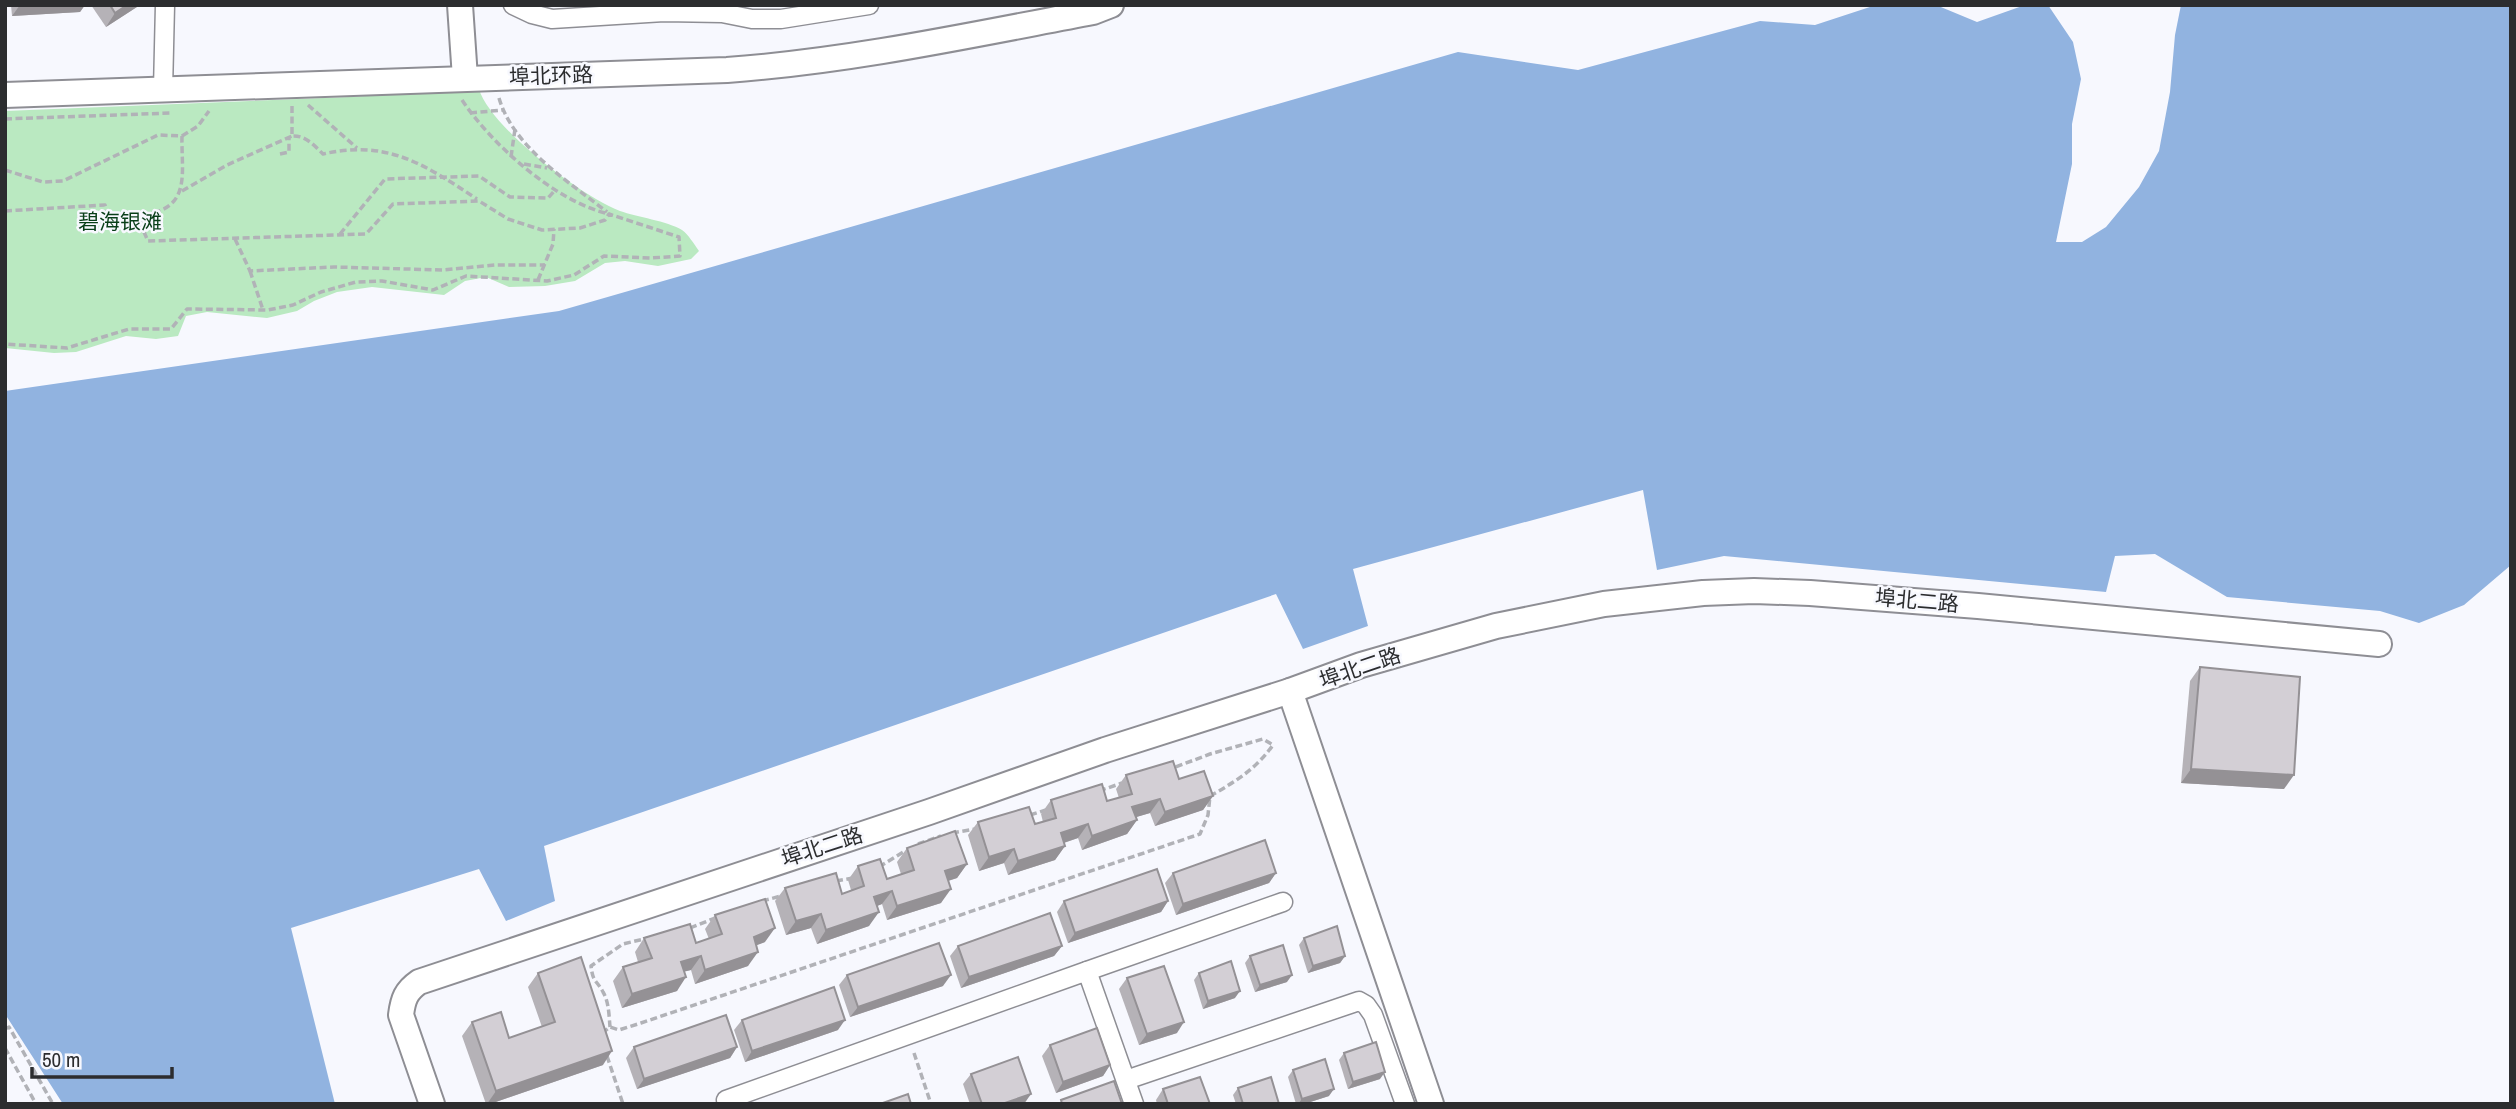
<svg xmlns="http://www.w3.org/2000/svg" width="2516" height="1109" font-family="'Archivo Narrow','Noto Sans SC',sans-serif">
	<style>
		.green { fill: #bae9c1 }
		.water { fill: #91b3e0 }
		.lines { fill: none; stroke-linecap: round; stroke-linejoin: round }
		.street-casing { stroke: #8e8e94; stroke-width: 21 }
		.secondary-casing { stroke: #8e8e94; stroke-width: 28 }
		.path { stroke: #b1b2b7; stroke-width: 3.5; stroke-dasharray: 7 3.5; stroke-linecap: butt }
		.street { stroke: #fff; stroke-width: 18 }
		.secondary { stroke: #fff; stroke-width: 24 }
		.wall { fill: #b5b2b7 }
		.shaded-wall { fill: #949195 }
		.building { fill: #d3cfd5; stroke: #949195; stroke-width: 2 }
		.labels { text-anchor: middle; stroke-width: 5; stroke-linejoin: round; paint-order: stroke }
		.street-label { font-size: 21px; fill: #2c2d2f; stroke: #f7f8fe }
		.park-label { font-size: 21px; fill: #083e18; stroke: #f7f8fe }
	</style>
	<rect width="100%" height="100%" fill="#f7f8fe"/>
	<path class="green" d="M479,89C490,127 582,197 620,211C637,217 667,221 682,230C688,234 694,244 699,251L691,259L658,266L625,261L605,263L575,281L545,286L509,287L486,277L465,281L444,295L372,287L337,292L314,301L297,311L267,318L207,312L186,316L178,336L156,339L126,336L76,352L54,353L5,348V111L349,97Z"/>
	<polygon class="water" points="1876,5 1936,5 1977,22 2025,5 2048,5 2073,42 2081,79 2072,124 2072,164 2056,242 2082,242 2106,227 2139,187 2159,151 2170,92 2175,35 2181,5 2511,5 2511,565 2464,605 2419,623 2380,611 2227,597 2155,554 2115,556 2106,592 1724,556 1657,570 1643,490 1353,569 1368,626 1303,649 1276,594 544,846 555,901 506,921 479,869 291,928 335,1104 63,1104 5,1014 5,391 559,311 1458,52 1578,70 1760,21 1815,25"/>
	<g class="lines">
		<g class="street-casing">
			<g id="street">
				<polyline points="513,5 532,14 552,19 664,12 722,13 752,19 781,19 869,5"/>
				<polyline points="163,90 165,5"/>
				<polyline points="1087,971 1283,902"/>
				<polyline points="1126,1080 1359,1001 1366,1005 1373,1015 1405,1104"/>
				<polyline points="728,1104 726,1100 1087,971 1134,1104"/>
			</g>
		</g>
		<g class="secondary-casing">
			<g id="secondary">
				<polyline points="460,5 465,78"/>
				<path d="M5,95L727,70C851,61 971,35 1093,12L1111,5"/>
				<polyline points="1290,691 1431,1104"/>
				<path d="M432,1104L401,1015C403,999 406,991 419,982L929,812L1105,750L1290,691L1361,665L1496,626L1604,604L1703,593L1754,591L1810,593L1978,606L2379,644"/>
			</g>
		</g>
		<g class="path">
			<path d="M499,98C513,147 569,182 607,212"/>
			<path d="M462,100C492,145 556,202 609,214"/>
			<polyline points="308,105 357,148"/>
			<path d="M292,106V136C305,135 314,145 323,154C388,139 425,165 477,199"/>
			<polyline points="470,113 503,110"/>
			<polyline points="5,119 171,113"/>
			<polyline points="182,136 198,126 209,111"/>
			<polyline points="280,154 289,152 289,137"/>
			<polyline points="511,157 515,129"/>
			<polyline points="524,164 547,168"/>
			<path d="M5,170L43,182L63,181L158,135L182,136C181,171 192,207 147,214L140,223"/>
			<polyline points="182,191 227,165 292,136"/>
			<polyline points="5,211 105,205 111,223 140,223 148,241 366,234 393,204 479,201 508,219 542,230 580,228 605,220 609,214 679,237 680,256 651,258 604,256 574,275 547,281 466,276 433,290 382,281 356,282 321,292 293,305 268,310 187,309 171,329 129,329 67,348 5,344"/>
			<polyline points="340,234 385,179 479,176 510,197 548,198 556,189"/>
			<polyline points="235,239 250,271 334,267 443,270 495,265 545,265"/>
			<polyline points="250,271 263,310"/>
			<polyline points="538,280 553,244 554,229"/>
			<polyline points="1099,791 1122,783"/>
			<polyline points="1030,815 1046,810"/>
			<polyline points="952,833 975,829"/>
			<polyline points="918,844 941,836"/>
			<polyline points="879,867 905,851"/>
			<polyline points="836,881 853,878"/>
			<polyline points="762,901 781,896"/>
			<polyline points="690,928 715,918"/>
			<path d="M610,1027C609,1016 609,1002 603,992C596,979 593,983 591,966L623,944L648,938"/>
			<polyline points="5,1029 9,1027 53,1104"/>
			<path d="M602,1033L610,1027L619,1030L641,1023L1200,834L1208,815L1210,796C1235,782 1256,769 1273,745L1263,739L1210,754L1173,768"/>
			<polyline points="5,1048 36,1104"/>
			<polyline points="914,1053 931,1104"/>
			<polyline points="607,1056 623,1104"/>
		</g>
		<use href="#street" class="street"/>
		<use href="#secondary" class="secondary"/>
	</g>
	<g class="wall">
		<polygon points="11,5 85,5 80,12 12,16"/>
		<polygon points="91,5 140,5 106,27"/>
		<polygon points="2200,667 2284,789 2181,783 2190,681"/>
		<polygon points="1126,775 1179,779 1213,796 1203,810 1155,826 1150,813 1136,817 1137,820 1127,834 1082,850 1078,838 1064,843 1065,846 1055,860 1008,875 1004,863 979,871 968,835 978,822 1035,824 1043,822 1041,814 1051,800 1107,801 1119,798 1116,789"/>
		<polygon points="907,848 967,864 957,878 948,881 941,903 887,920 882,904 877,906 869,926 817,944 811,928 786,935 775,901 785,888 842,894 851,890 848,880 858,866 887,879 901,874 897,862"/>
		<polygon points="1173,873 1276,873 1269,883 1176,915 1165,883"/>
		<polygon points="1064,901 1168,901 1161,912 1068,943 1057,912"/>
		<polygon points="715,915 765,942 756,945 748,966 695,984 691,970 685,971 677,991 622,1008 613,981 623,967 638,962 635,952 644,938 696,943 709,939 705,929"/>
		<polygon points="1304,938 1345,956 1340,963 1308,973 1299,945"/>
		<polygon points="958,946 1062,946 1054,956 961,988 950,956"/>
		<polygon points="1250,956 1287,982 1255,992 1245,963"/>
		<polygon points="538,973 603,1065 490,1104 486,1104 462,1036 472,1022 509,1038 542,1027 528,987"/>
		<polygon points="1199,973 1235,998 1203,1009 1194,980"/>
		<polygon points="847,975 943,986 850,1017 839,985"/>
		<polygon points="1127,978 1177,1033 1139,1045 1119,989"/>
		<polygon points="742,1020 838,1030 745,1062 734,1030"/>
		<polygon points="1050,1045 1110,1065 1103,1076 1056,1093 1042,1056"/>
		<polygon points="634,1047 737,1047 730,1058 637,1089 626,1058"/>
		<polygon points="1344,1053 1380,1079 1348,1089 1339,1060"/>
		<polygon points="1293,1070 1329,1096 1304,1104 1296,1104 1288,1077"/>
		<polygon points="971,1074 1024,1104 970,1104 963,1084"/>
		<polygon points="1238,1088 1279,1104 1236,1104 1233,1095"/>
		<polygon points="1163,1089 1210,1104 1157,1104 1156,1100"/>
	</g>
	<g class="shaded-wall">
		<polygon points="20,5 85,5 80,12 12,16"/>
		<polygon points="127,5 140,5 106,27 115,13"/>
		<polygon points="2191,769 2294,775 2284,789 2181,783"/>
		<polygon points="1213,796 1203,810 1155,826 1165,812"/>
		<polygon points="1160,799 1150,813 1123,821 1132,807"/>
		<polygon points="1137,820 1127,834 1082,850 1092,836"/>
		<polygon points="1088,824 1078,838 1051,847 1061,833"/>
		<polygon points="1065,846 1055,860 1008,875 1018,861"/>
		<polygon points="1014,849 1004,863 979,871 989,857"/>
		<polygon points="967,864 957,878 935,885 945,871"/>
		<polygon points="1276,873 1269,883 1176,915 1183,904"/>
		<polygon points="951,889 941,903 887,920 897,906"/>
		<polygon points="892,891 882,904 864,911 874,897"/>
		<polygon points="1168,901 1161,912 1068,943 1075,933"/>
		<polygon points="879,912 869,926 817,944 826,930"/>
		<polygon points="821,914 811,928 786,935 796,921"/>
		<polygon points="775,928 765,942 744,950 754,937"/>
		<polygon points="1062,946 1054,956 961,988 969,977"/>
		<polygon points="758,952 748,966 695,984 705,970"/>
		<polygon points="701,956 691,970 671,975 681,962"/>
		<polygon points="1345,956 1340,963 1308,973 1313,966"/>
		<polygon points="951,975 943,986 850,1017 858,1007"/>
		<polygon points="1292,975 1287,982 1255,992 1260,985"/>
		<polygon points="686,977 677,991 622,1008 632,994"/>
		<polygon points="1240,991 1235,998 1203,1009 1208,1001"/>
		<polygon points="845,1020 838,1030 745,1062 752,1051"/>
		<polygon points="1184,1022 1177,1033 1139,1045 1147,1034"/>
		<polygon points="737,1047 730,1058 637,1089 644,1079"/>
		<polygon points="612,1051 603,1065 490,1104 487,1104 496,1091"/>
		<polygon points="1110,1065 1103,1076 1056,1093 1063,1082"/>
		<polygon points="1385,1072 1380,1079 1348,1089 1353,1082"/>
		<polygon points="1334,1089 1329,1096 1304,1104 1298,1104 1302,1099"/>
		<polygon points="1031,1094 1024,1104 1002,1104"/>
	</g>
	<g class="building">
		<polygon points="110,5 127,5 115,13"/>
		<polygon points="2200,667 2300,677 2294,775 2191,769"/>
		<polygon points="1173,761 1179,779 1204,771 1213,796 1165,812 1160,799 1132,807 1137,820 1092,836 1088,824 1061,833 1065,846 1018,861 1014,849 989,857 978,822 1029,807 1035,824 1056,818 1051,800 1102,784 1107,801 1132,794 1126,775"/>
		<polygon points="955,831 967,864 945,871 951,889 897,906 892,891 874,897 879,912 826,930 821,914 796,921 785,888 836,873 842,894 864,886 858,866 880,859 887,879 914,870 907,848"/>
		<polygon points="1265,840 1276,873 1183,904 1173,873"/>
		<polygon points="1157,869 1168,901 1075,933 1064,901"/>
		<polygon points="765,899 775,928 754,937 758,952 705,970 701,956 681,962 686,977 632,994 623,967 652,958 644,938 690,924 696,943 722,934 715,915"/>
		<polygon points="1050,913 1062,946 969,977 958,946"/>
		<polygon points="1337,926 1345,956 1313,966 1304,938"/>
		<polygon points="939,943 951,975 858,1007 847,975"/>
		<polygon points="1283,945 1292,975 1260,985 1250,956"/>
		<polygon points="581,957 612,1051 496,1091 472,1022 501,1012 509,1038 555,1022 538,973"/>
		<polygon points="1231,961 1240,991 1208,1001 1199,973"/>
		<polygon points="1164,966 1184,1022 1147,1034 1127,978"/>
		<polygon points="834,987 845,1020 752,1051 742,1020"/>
		<polygon points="726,1015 737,1047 644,1079 634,1047"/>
		<polygon points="1097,1028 1110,1065 1063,1082 1050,1045"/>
		<polygon points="1376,1042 1385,1072 1353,1082 1344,1053"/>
		<polygon points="1018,1057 1031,1094 1002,1104 982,1104 971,1074"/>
		<polygon points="1325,1059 1334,1089 1302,1099 1293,1070"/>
		<polygon points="1200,1077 1210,1104 1168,1104 1163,1089"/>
		<polygon points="1271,1077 1279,1104 1243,1104 1238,1088"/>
		<polygon points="1114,1081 1122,1104 1062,1104 1061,1100"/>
		<polygon points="908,1094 911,1104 880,1104"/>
	</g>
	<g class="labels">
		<g class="street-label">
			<text transform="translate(551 76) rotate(-2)" y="7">埠北环路</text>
			<text transform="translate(1917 601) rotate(5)" y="7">埠北二路</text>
			<text transform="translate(1360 668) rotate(-19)" y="7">埠北二路</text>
			<text transform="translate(822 847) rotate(-18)" y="7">埠北二路</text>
		</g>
		<g class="park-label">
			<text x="120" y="229">碧海银滩</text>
		</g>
	</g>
	<rect width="2516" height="1109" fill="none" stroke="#2c2d2f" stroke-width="14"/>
	<path d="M32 1067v10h140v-10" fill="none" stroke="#2c2d2f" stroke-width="3.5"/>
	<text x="42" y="1067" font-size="21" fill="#2c2d2f" stroke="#f7f8fe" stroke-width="5" paint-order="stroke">50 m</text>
</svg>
